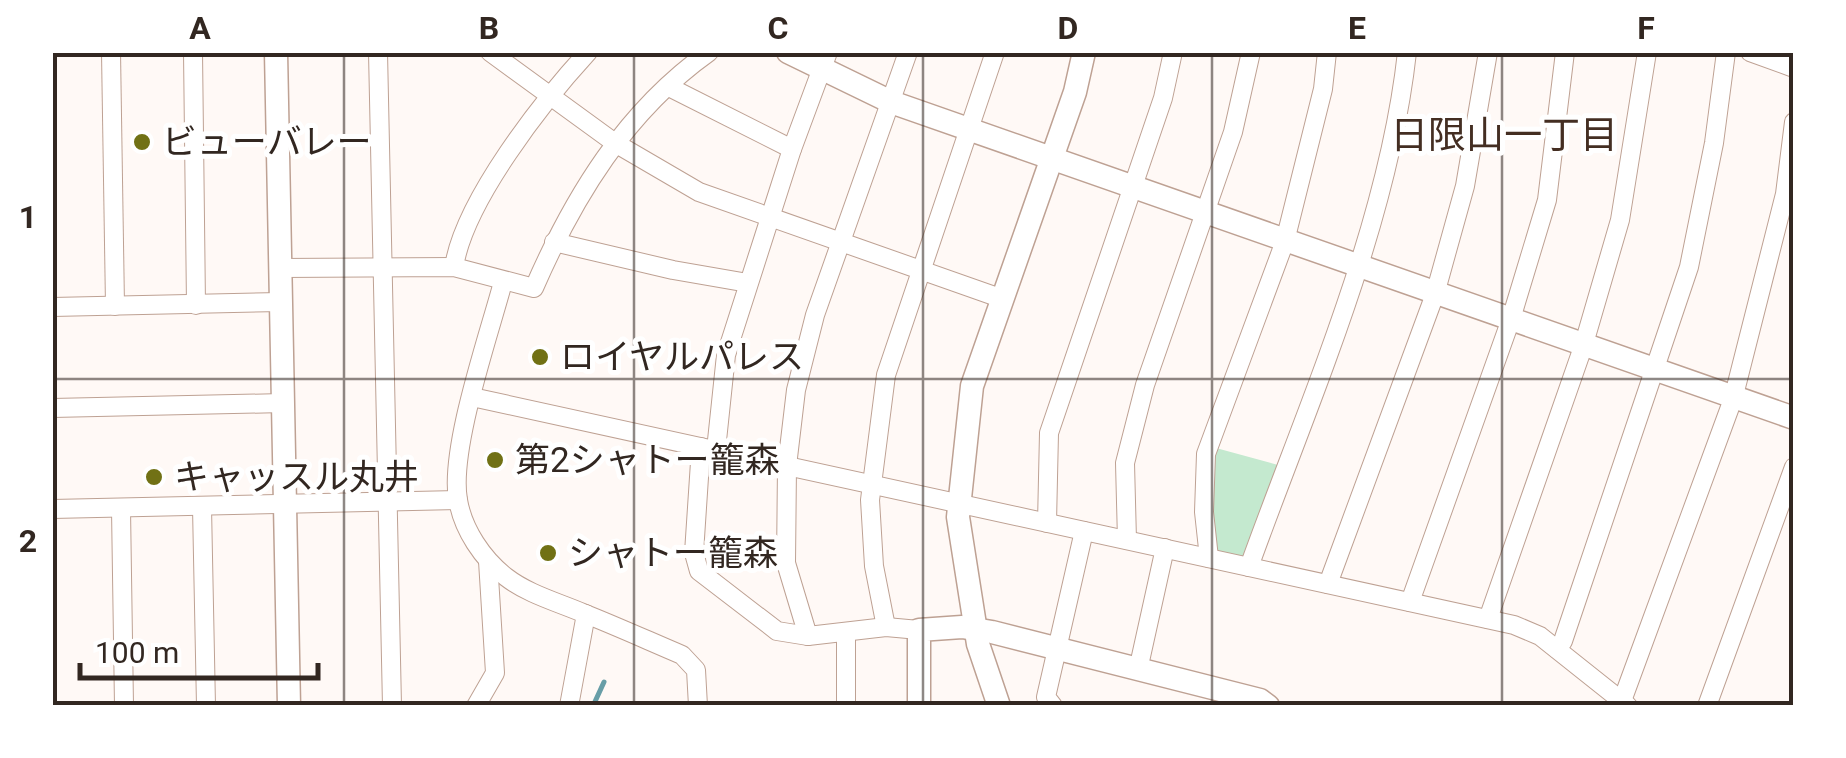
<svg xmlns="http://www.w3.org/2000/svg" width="1846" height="758" font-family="Roboto,'Noto Sans JP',sans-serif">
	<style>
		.green { fill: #c4e9cf }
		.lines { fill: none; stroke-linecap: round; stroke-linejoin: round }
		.stream { stroke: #689ea7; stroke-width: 5 }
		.street-casing { stroke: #bea193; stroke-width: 20 }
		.secondary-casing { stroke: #bea193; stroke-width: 25 }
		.street { stroke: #fff; stroke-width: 18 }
		.secondary { stroke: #fff; stroke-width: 22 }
		.grid { fill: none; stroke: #322721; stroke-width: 2.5; stroke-opacity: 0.55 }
		.poi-dot { fill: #717115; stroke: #fff; stroke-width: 4 }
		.labels { text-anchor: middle; stroke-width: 10; stroke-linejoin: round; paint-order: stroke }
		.poi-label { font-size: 35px; fill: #322721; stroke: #fff; text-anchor: start }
		.neighbourhood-label { font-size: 38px; fill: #442e22; stroke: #fff }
		.neatline { fill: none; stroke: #322721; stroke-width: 4 }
		.grid-label { font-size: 32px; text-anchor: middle; font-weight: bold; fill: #322721 }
	</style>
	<rect width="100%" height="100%" fill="#fff9f6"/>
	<path class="green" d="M1216,448L1278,465L1243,561L1214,551C1211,520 1203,477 1216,448Z"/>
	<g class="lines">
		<polyline class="stream" points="593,706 604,682"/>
		<g class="street-casing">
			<g id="street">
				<polyline points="111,52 115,306"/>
				<polyline points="193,52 196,305"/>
				<polyline points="378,52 392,706"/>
				<polyline points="490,52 615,143 699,192 1003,299"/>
				<polyline points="1750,52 1794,68"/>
				<polyline points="669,87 792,149"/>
				<polyline points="554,242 673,270 748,283"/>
				<path d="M454,267C464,201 543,101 588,52"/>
				<path d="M280,268L454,267L534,288C574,196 626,111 709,52"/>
				<path d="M503,282C489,335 449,449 458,500C463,530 483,559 506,577C528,594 557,602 583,613C616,626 649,641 682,655L696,670L698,706"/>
				<polyline points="52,307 281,302"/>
				<polyline points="472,397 1514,625 1540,636 1628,706"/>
				<polyline points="52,408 283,403"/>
				<polyline points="701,447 694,553 699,571 777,631 808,636 886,627 919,630"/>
				<polyline points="716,450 726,355 792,149 828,52"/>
				<polyline points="202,507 206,706"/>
				<polyline points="52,509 458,500"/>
				<polyline points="121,509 124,706"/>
				<polyline points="1047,523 1049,433 1163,98 1173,52"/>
				<polyline points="1127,540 1125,463 1145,385 1233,132 1251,52"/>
				<polyline points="1209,558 1204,512 1206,454 1285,241 1323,89 1327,52"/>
				<path d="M1249,567C1308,403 1388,226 1407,52"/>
				<polyline points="1328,584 1435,294 1465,186 1488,52"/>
				<polyline points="1410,602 1511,319 1547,200 1565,52"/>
				<polyline points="1488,619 1583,347 1620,220 1647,52"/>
				<polyline points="886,627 874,566 870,500 886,375 995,52"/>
				<polyline points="808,636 786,563 787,466 796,390 815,315 908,52"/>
				<polyline points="1557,649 1563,641 1689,267 1714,143 1726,52"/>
				<polyline points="1138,670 1165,548"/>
				<polyline points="1622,701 1733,399 1785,194 1794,122"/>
				<polyline points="476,706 495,673 488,561"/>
				<polyline points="569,706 586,614"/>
				<polyline points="846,706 846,633"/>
				<polyline points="1053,706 1046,697 1084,531"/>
				<polyline points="1707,706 1794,467"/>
			</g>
		</g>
		<g class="secondary-casing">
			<g id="secondary">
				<polyline points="276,52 289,706"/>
				<polyline points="788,52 891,102 1794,418"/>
				<polyline points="919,706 919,630 962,627 992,632 1260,700 1268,706"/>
				<polyline points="999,706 978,644 958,517 972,386 1075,92 1084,52"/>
			</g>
		</g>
		<use href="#street" class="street"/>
		<use href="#secondary" class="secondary"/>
	</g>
	<path class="grid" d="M344,52V706M634,52V706M923,52V706M1212,52V706M1502,52V706M52,379H1794"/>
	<g class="poi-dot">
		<circle cx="142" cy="142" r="10"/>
		<circle cx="540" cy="357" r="10"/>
		<circle cx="495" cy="460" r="10"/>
		<circle cx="154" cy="477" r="10"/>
		<circle cx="548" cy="553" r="10"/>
	</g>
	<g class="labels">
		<g class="poi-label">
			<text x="162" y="154">ビューバレー</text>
			<text x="560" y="369">ロイヤルパレス</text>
			<text x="515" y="472">第2シャトー籠森</text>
			<text x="174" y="489">キャッスル丸井</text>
			<text x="568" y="565">シャトー籠森</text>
		</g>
		<g class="neighbourhood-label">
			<text x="1504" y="148">日限山一丁目</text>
		</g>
	</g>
	<rect width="1846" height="758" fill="none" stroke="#ffffff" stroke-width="110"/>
	<path d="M80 663v15h238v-15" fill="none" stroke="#322721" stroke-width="5"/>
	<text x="95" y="663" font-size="30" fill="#322721" stroke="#ffffff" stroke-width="8" paint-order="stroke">100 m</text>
	<rect x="55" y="55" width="1736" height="648" class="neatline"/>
	<g class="grid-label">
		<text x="200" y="39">A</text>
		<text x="489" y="39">B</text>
		<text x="778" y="39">C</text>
		<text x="1068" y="39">D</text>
		<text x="1357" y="39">E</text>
		<text x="1646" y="39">F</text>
		<text x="28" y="228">1</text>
		<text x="28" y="552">2</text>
	</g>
</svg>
